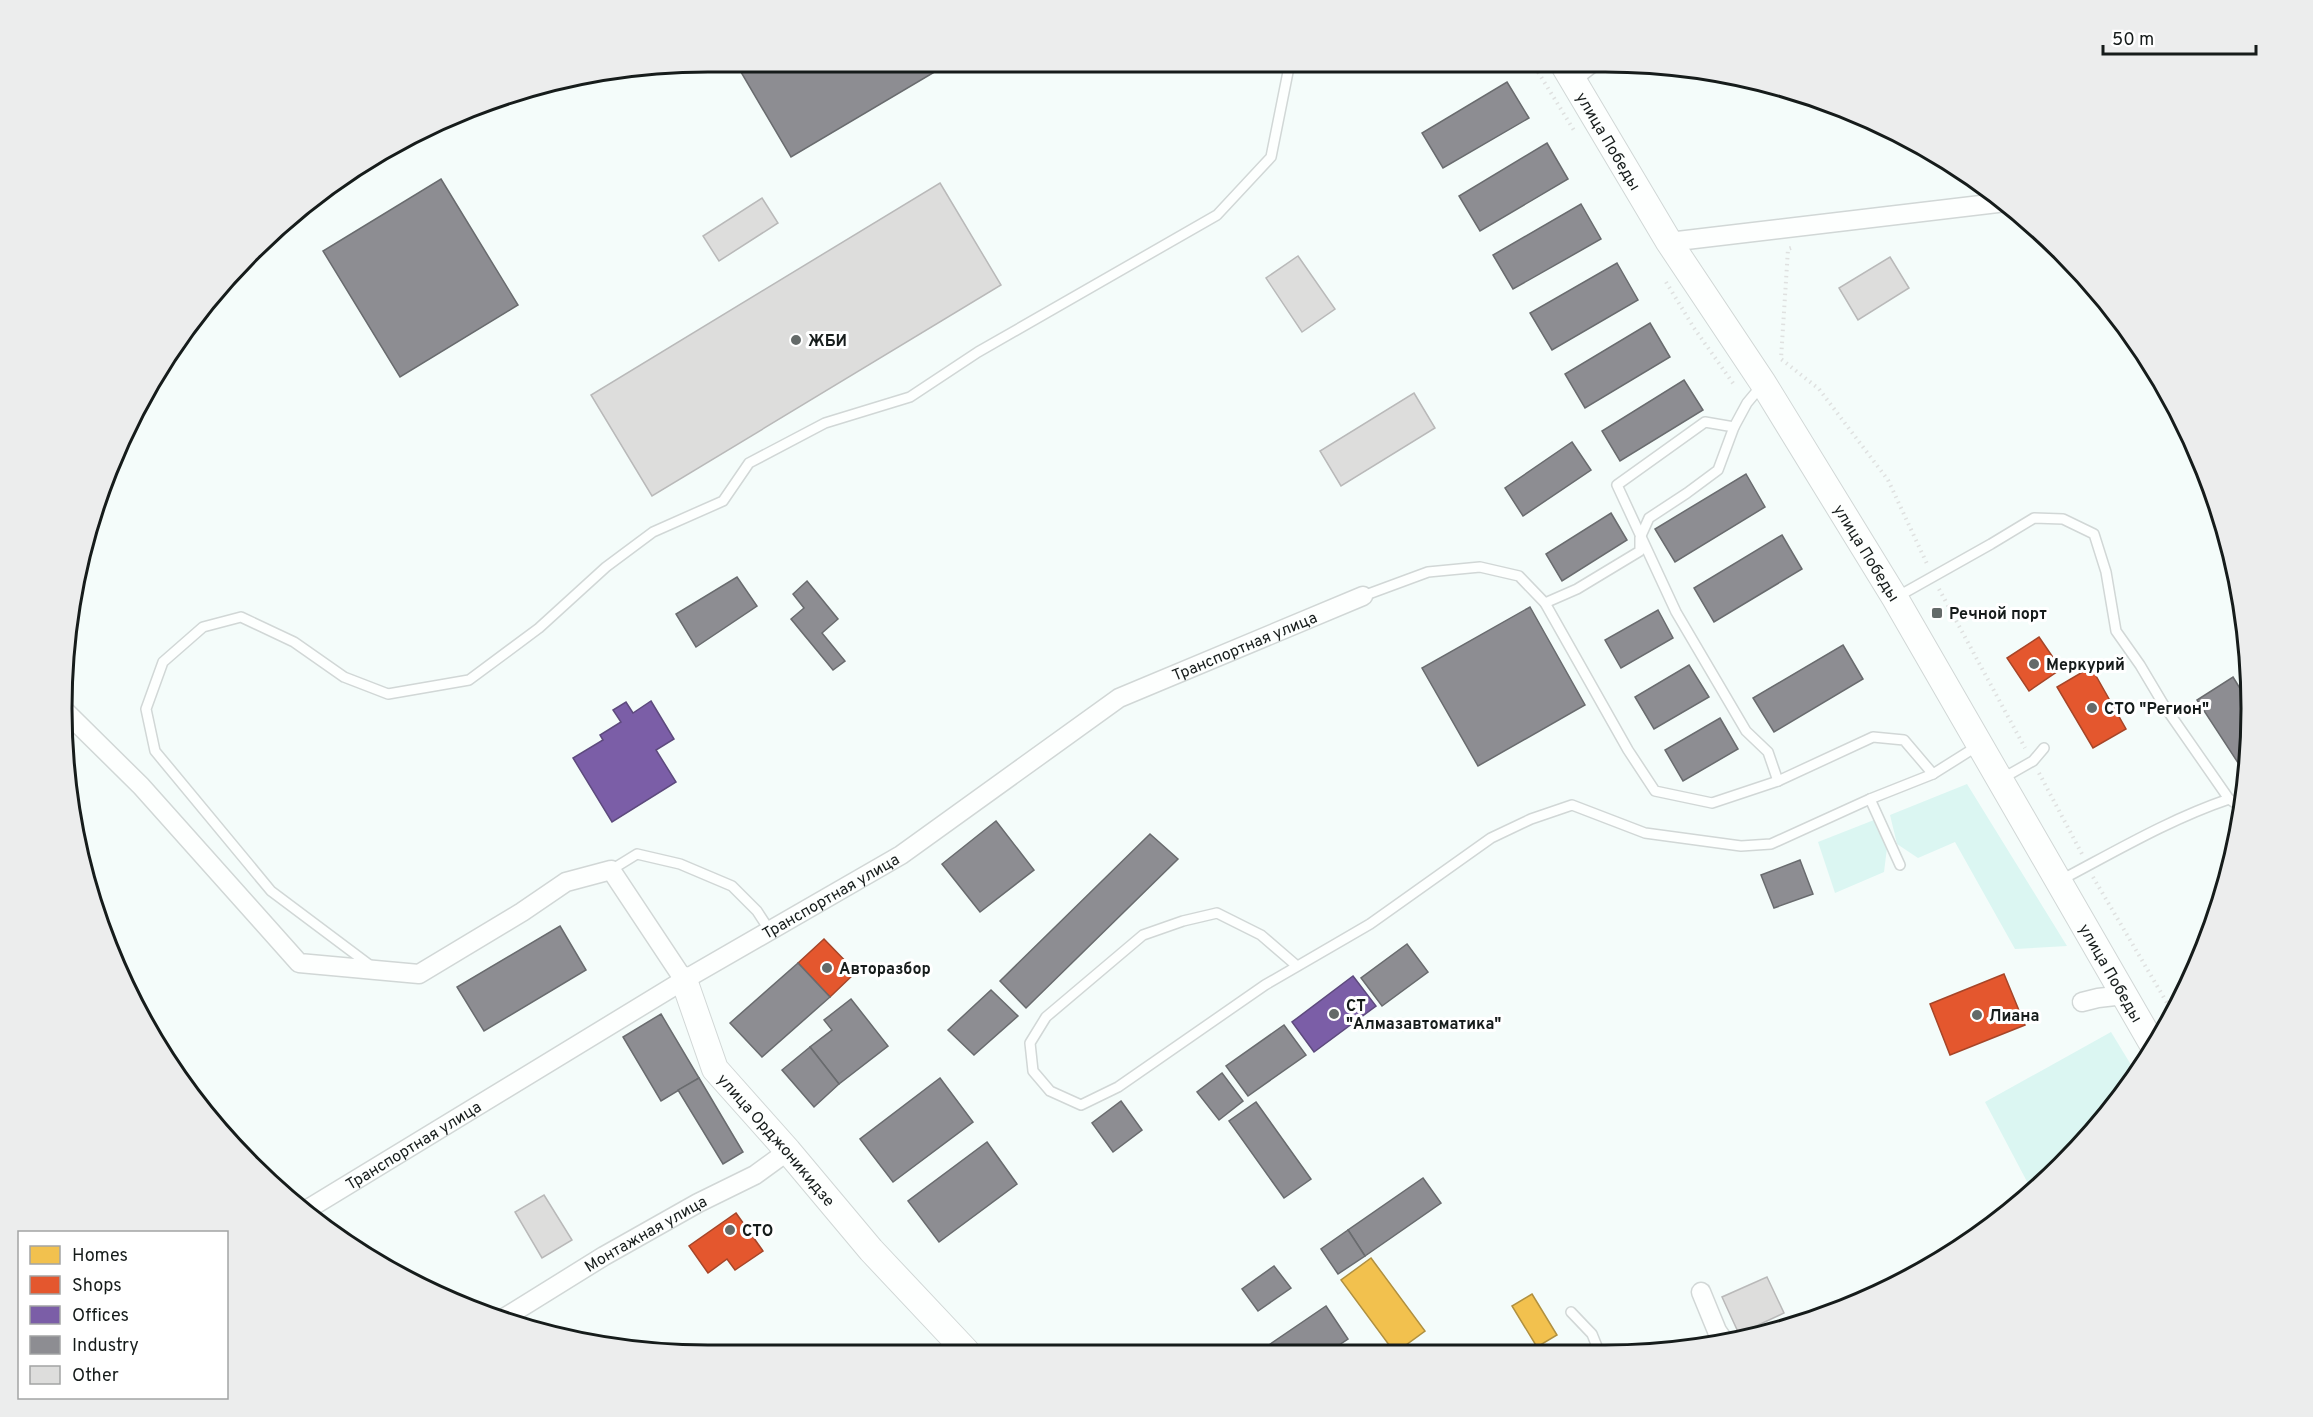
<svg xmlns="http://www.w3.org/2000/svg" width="2313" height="1417" font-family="Overpass,sans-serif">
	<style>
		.green { fill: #dbf6f2 }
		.homes { fill: #f2c14e; stroke: #b0903f; stroke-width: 1.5 }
		.shops { fill: #e4572e; stroke: #a64528; stroke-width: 1.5 }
		.offices { fill: #7b5ea7; stroke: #5d4a7d; stroke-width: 1.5 }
		.industry { fill: #8d8d92; stroke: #696b6e; stroke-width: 1.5 }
		.building { fill: #dddddc; stroke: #b9b9b9; stroke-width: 1.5 }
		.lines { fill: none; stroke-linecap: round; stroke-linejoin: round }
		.lane-casing { stroke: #d1d7d6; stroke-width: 12 }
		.street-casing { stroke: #d1d7d6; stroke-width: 21 }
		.secondary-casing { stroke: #d1d7d6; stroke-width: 28 }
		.path { stroke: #dfe1e0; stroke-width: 4; stroke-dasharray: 1.5 4.5; stroke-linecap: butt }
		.lane { stroke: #fdfffe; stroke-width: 9 }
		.street { stroke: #fdfffe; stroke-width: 18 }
		.secondary { stroke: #fdfffe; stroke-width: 26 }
		.poi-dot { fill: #646a69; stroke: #fff; stroke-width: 2 }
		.labels { text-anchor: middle; stroke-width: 6; stroke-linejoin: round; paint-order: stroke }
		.street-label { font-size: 16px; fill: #161c1b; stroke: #fff }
		.poi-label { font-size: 16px; font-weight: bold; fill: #161c1b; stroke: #fff; text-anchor: start }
		.rim { fill: none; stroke: #161c1b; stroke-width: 3 }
	</style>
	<rect width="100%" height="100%" fill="#f4fcfa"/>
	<g class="green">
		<polygon points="1967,784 2067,946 2015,949 1955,842 1918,858 1897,844 1890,815"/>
		<polygon points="1874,820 1887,848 1884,872 1835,893 1818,842"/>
		<polygon points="2111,1032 2136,1073 2118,1102 2033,1193 1985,1102"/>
	</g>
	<g class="homes">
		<polygon points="1371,1258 1425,1331 1395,1353 1341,1280"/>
		<polygon points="1532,1294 1557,1335 1537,1347 1512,1306"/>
	</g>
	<g class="shops">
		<polygon points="2039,637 2061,669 2029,691 2007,658"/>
		<polygon points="2091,667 2126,729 2093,748 2057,687"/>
		<polygon points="824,939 856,972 830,997 798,963"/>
		<polygon points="2004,974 2025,1025 1950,1055 1930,1004"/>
		<polygon points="736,1213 763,1251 735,1270 727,1259 708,1273 689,1246"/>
	</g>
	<g class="offices">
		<polygon points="651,701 674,739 656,750 676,782 612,822 573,758 603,740 600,735 621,722 613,710 626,702 633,713"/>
		<polygon points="1353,976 1376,1006 1314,1052 1292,1022"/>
	</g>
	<g class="industry">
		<polygon points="738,67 943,67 791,157"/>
		<polygon points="1507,82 1529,118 1443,168 1422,133"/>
		<polygon points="1547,143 1568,179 1480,231 1459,196"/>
		<polygon points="441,179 518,305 400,377 323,251"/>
		<polygon points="1581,204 1601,239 1513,289 1493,255"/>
		<polygon points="1617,263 1638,300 1552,350 1530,313"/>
		<polygon points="1650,323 1670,357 1585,408 1565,374"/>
		<polygon points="1684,380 1703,410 1620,461 1602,431"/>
		<polygon points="1572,442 1591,470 1523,516 1505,488"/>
		<polygon points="1746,474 1765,507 1675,562 1655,529"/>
		<polygon points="1611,513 1627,540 1562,581 1546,554"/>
		<polygon points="1782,535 1802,569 1714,622 1694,588"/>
		<polygon points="737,577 757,606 696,647 676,614"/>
		<polygon points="807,581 838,619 822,633 845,661 833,670 791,619 804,608 793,594"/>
		<polygon points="1530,607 1585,705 1478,766 1422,668"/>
		<polygon points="1658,610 1673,638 1621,668 1605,640"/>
		<polygon points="1843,645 1863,679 1774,732 1753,698"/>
		<polygon points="1689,665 1709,697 1654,729 1635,697"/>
		<polygon points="2233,677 2249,703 2250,750 2246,775 2197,700"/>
		<polygon points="1720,718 1738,749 1683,781 1665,750"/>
		<polygon points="996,821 1034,870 980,912 942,864"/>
		<polygon points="1150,834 1178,859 1026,1008 1000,981"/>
		<polygon points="1800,860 1813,894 1774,908 1761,875"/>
		<polygon points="560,926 586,970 484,1031 457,987"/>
		<polygon points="1407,944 1428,972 1382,1006 1361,978"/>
		<polygon points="798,963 830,997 762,1057 730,1023"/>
		<polygon points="991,990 1018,1016 974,1055 948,1030"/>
		<polygon points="851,999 888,1046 839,1084 810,1047 832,1030 824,1020"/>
		<polygon points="661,1014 699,1078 661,1101 623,1037"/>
		<polygon points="1284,1025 1306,1055 1248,1096 1226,1066"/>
		<polygon points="810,1047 839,1084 814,1107 782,1070"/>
		<polygon points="1222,1073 1243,1101 1219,1120 1197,1092"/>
		<polygon points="699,1078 743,1152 723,1164 678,1090"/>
		<polygon points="940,1078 973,1122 893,1182 860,1139"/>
		<polygon points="1121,1101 1142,1130 1113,1152 1092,1123"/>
		<polygon points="1256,1102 1311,1179 1284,1198 1229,1121"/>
		<polygon points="987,1142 1017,1184 939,1242 908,1201"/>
		<polygon points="1423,1178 1441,1203 1365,1256 1348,1230"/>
		<polygon points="1348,1230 1365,1256 1338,1274 1321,1249"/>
		<polygon points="1274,1266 1291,1288 1258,1311 1242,1289"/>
		<polygon points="1326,1306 1348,1339 1327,1353 1257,1353"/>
	</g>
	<g class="building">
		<polygon points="940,183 1001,285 652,496 591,395"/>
		<polygon points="762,198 778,223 719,261 703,236"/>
		<polygon points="1298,256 1335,309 1302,332 1266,278"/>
		<polygon points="1890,257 1909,288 1858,320 1839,288"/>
		<polygon points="1414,393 1435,428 1341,486 1320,451"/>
		<polygon points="544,1195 572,1240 542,1258 515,1212"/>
		<polygon points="1767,1277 1784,1313 1739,1334 1722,1297"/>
	</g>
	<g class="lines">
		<g class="lane-casing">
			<g id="lane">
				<polyline points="1576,81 1594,67"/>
				<polyline points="1734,427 1705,422 1617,485 1676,612 1746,731 1768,752 1778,781"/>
				<polyline points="1363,596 1428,572 1480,567 1519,576 1545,603 1628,750 1655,791 1712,803 1778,781 1873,737 1904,740 1933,774"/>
				<polyline points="1895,598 1991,544 2034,518 2063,519 2094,534 2106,572 2116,631 2140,665 2165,707 2229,799"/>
				<polyline points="1545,603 1577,589 1640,551 1640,538 1649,518 1687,493 1718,470 1734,427 1747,403 1762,385"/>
				<polyline points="2003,778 2033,761 2044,748"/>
				<polyline points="1870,799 1900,865"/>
				<polyline points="611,870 637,854 680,864 732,886 757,911 770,931"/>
				<path d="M2061,880C2116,851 2170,819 2229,799L2241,807"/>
				<polyline points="371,966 271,891 155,751 146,709 163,662 203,627 241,617 294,642 344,677 388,694 469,680 539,628 606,567 653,532 723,501 749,463 825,423 910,397 978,352 1217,215 1271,157 1289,67"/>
				<polyline points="1297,966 1261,935 1217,913 1183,921 1143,935 1046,1017 1030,1043 1033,1071 1050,1091 1081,1105 1118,1087 1265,985 1370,924 1491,838 1531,819 1572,805 1645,833 1741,846 1771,844 1870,799 1933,774 1979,745"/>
				<polyline points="1571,1312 1592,1334 1600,1354"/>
			</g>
		</g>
		<g class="street-casing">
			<g id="street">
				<polyline points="1669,242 2006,202"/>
				<polyline points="62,708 141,786 299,963 419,974 522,912 566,882 611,870 684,980"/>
				<polyline points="2082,1002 2098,998 2124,995"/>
				<path id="s1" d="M303,1212L684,980L901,855L1119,698L1363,596"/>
				<polyline points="1701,1292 1717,1331 1724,1341"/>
				<path id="s2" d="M504,1318L604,1256L698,1203L755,1175L788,1151"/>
			</g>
		</g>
		<g class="secondary-casing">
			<g id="secondary">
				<path id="s3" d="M1565,67L1669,242L1763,383L1895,598L2153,1045"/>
				<path id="s4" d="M684,980L715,1069L788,1151L871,1250L966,1351"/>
			</g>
		</g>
		<g class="path">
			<polyline points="1535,67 1575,132"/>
			<polyline points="2013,221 2024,219"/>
			<polyline points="1791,248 1788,249 1781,359 1819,389 1888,480 1928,566"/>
			<polyline points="1666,282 1694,328 1735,386"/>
			<polyline points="1939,589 2025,748"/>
			<polyline points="2039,773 2082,854"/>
			<polyline points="2093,877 2173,1013"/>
		</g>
		<use href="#lane" class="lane"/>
		<use href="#street" class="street"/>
		<use href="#secondary" class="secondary"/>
	</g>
	<g class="poi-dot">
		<circle cx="796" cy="340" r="6"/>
		<rect x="1931" y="607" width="12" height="12" rx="3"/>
		<circle cx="2034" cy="664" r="6"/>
		<circle cx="2092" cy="708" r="6"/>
		<circle cx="827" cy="968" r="6"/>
		<circle cx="1334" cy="1014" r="6"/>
		<circle cx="1977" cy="1015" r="6"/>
		<circle cx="730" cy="1230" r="6"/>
	</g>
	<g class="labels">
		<g class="street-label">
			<text dy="6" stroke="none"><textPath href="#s3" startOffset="86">улица Победы</textPath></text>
			<text dy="6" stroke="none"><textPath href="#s3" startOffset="572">улица Победы</textPath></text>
			<text dy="6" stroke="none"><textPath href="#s1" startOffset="1101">Транспортная улица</textPath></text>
			<text dy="6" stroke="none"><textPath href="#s1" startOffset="615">Транспортная улица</textPath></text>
			<text dy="6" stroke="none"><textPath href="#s3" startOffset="1058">улица Победы</textPath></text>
			<text dy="6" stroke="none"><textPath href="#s4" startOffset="188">улица Орджоникидзе</textPath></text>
			<text dy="6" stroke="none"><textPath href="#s1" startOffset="129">Транспортная улица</textPath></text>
			<text dy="6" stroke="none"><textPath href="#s2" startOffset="165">Монтажная улица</textPath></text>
		</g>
		<g class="poi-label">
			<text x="808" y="346">ЖБИ</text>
			<text x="1949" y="619">Речной порт</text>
			<text x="2046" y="670">Меркурий</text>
			<text x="2104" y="714">СТО "Регион"</text>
			<text x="839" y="974">Авторазбор</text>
			<text x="1346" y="1011">СТ<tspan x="1346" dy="18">"Алмазавтоматика"</tspan></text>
			<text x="1989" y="1021">Лиана</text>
			<text x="742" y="1236">СТО</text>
		</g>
	</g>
	<path d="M0 0H2313V1417H0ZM708 72H1605A636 636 0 0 1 2241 708V709A636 636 0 0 1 1605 1345H708A636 636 0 0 1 72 709V708A636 636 0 0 1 708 72Z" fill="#eceded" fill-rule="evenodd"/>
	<path class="rim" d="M708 72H1605A636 636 0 0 1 2241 708V709A636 636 0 0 1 1605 1345H708A636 636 0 0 1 72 709V708A636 636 0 0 1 708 72Z"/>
	<rect x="18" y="1231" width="210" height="168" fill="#ffffff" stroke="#a2a4a4" stroke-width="1.5"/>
	<rect x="30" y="1246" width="30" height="18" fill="#f2c14e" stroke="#a2a4a4" stroke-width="1.5"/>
	<text x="72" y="1261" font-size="18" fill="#161c1b">Homes</text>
	<rect x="30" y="1276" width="30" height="18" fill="#e4572e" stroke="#a2a4a4" stroke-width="1.5"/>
	<text x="72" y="1291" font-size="18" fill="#161c1b">Shops</text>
	<rect x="30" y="1306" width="30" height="18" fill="#7b5ea7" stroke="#a2a4a4" stroke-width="1.5"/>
	<text x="72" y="1321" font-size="18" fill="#161c1b">Offices</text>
	<rect x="30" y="1336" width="30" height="18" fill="#8d8d92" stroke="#a2a4a4" stroke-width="1.5"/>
	<text x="72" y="1351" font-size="18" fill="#161c1b">Industry</text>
	<rect x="30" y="1366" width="30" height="18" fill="#dddddc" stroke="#a2a4a4" stroke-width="1.5"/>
	<text x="72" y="1381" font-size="18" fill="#161c1b">Other</text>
	<path d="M2103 45v9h153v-9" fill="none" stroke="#161c1b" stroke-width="3"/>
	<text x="2112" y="45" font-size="18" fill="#161c1b" stroke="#ffffff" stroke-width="4.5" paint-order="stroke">50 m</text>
</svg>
